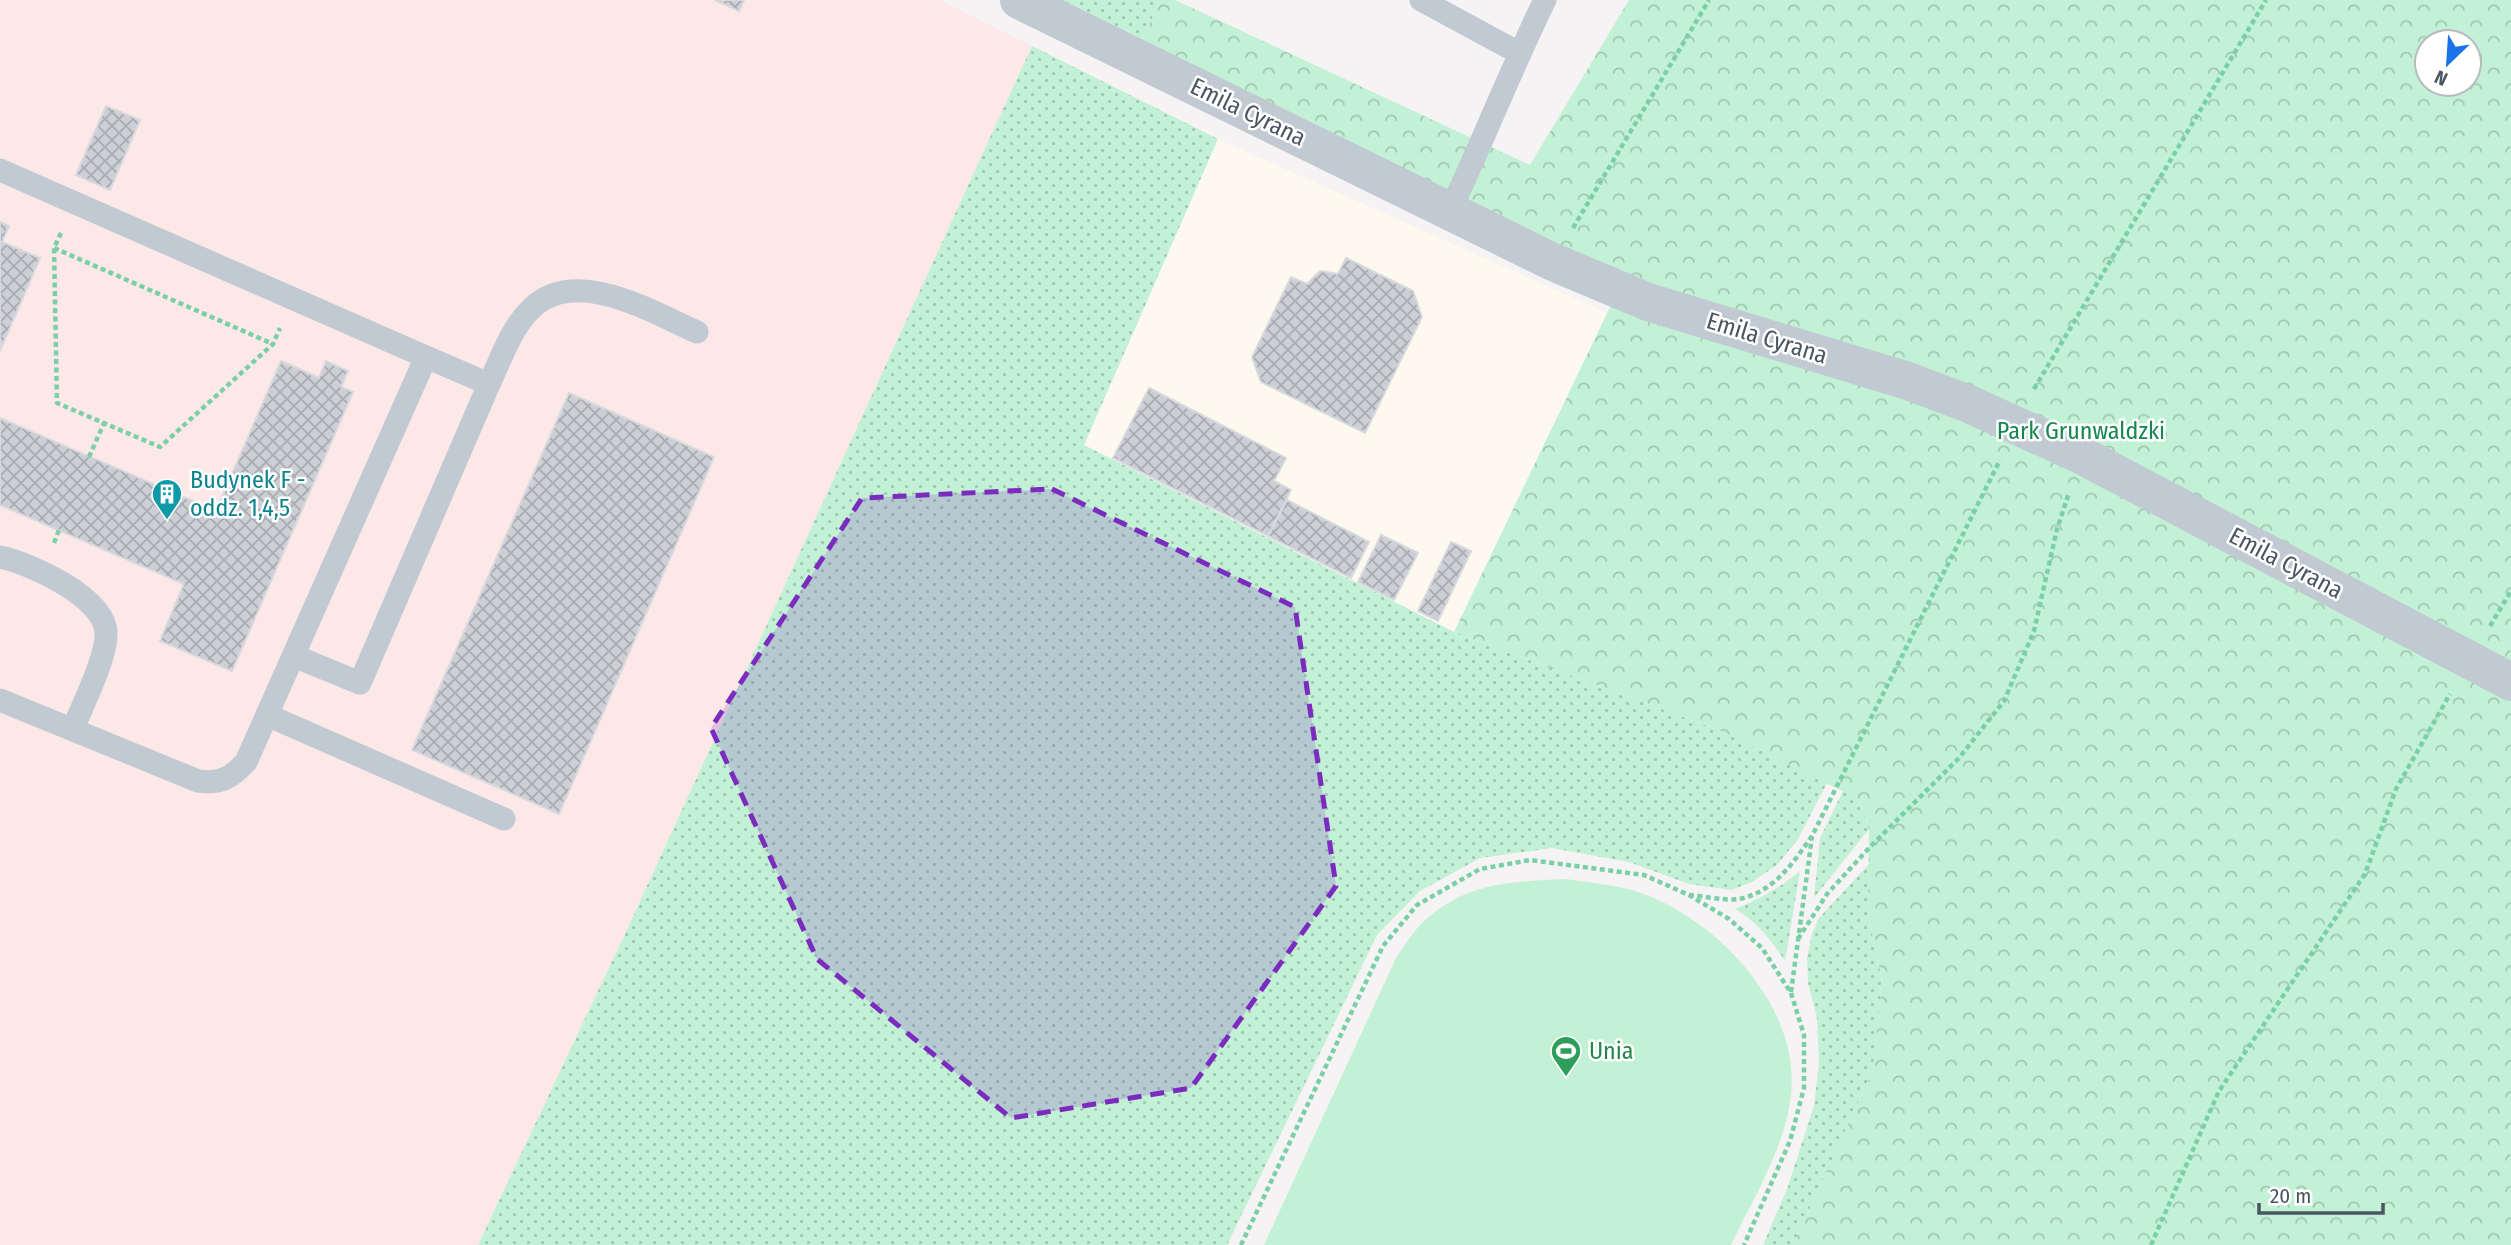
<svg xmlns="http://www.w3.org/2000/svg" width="2511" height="1245" font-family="'Fira Sans Condensed',sans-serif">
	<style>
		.commercial { fill: #fdf9ef }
		.medical { fill: #fce8e6 }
		.grass { fill: url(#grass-dots) }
		.forest { fill: url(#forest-crowns); fill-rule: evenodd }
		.pitch { fill: #c3f1d5 }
		.building { fill: url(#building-cross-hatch); stroke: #d7d9de; stroke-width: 2 }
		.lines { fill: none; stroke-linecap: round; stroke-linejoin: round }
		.path { stroke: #7ad0a6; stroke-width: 4.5; stroke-dasharray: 5 3.5; stroke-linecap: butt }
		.service { stroke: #c1cad2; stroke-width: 23 }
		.minor { stroke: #c1cad2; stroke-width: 38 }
		.marked { fill: #7b2cbf; fill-opacity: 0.2; stroke: #7b2cbf; stroke-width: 5; stroke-dasharray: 14 9; stroke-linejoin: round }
		.labels { text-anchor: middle; stroke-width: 5; stroke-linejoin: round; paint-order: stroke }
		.street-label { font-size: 24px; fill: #4a5661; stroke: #fff }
		.park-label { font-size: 24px; fill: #17864f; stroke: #fff }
		.culture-label { font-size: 24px; fill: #0d838f; stroke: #fff; text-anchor: start }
		.leisure-label { font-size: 24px; fill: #27864d; stroke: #fff; text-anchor: start }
	</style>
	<defs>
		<pattern id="grass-dots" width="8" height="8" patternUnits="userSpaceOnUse" patternTransform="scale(1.75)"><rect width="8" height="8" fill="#c3f1d5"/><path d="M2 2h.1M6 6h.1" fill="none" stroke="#a0c6b0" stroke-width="1.8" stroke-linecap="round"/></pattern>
		<pattern id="forest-crowns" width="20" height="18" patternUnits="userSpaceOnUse" patternTransform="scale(1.75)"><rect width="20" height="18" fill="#c3f1d5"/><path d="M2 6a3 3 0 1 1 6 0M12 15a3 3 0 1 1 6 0" fill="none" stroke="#a0c6b0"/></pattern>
		<pattern id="building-cross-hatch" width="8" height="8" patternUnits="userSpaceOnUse" patternTransform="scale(1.75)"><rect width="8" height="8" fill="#cdcfd5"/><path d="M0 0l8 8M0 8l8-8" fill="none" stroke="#a8abb0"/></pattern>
	</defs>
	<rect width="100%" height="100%" fill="#f5f3f3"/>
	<polygon class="commercial" points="1218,139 1607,313 1454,632 1084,445"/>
	<polygon class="medical" points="0,0 940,0 1032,46 625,934 478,1245 0,1245"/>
	<g class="grass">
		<polygon points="1060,0 1161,0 1141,41"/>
		<polygon points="1032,46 1218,139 1084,445 1454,632 1724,732 1827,783 1798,839 1777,865 1752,882 1731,890 1689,884 1629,862 1552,848 1480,858 1420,891 1377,935 1227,1245 478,1245 625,934"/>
		<polygon points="1843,791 1860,800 1869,829 1814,898 1820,838"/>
		<polygon points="1869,864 1868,912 1882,981 1873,1070 1793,1245 1763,1245 1787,1189 1814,1106 1819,1063 1817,1018 1808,983 1807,958 1812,934 1819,918"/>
		<path d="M1800,871L1785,961C1771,940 1757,922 1735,909C1760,899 1780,888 1800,871Z"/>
	</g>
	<path class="forest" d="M1161,0H1175L1530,165L1629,0H2511V1245H1793L1873,1070L1882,981L1868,912L1869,829L1860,800L1724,732L1454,632L1625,276L1141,41ZM2427,42H2469V84H2427Z"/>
	<path class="pitch" d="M1565,879C1585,882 1608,884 1628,889C1713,912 1806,1009 1790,1102C1782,1153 1753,1199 1731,1245H1264L1396,958C1404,947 1412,933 1422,923C1466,882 1508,882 1565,879Z"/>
	<g class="building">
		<polygon points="715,0 744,0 739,11"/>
		<polygon points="106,106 140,120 110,190 76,175"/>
		<polygon points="0,222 9,226 2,242 40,258 0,351"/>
		<polygon points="1346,258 1413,291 1422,317 1365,433 1261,382 1252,357 1291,277 1307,284 1320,271 1338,274"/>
		<polygon points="281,361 319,378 326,361 348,371 341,387 353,392 232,671 160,641 184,584 0,505 0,418 216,511"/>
		<polygon points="1149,388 1286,458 1274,481 1291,490 1268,536 1113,458"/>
		<polygon points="569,393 714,457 559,814 412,750"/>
		<polygon points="1287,500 1369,542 1351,578 1268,536"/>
		<polygon points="1381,535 1418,553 1394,600 1358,582"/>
		<polygon points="1451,542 1471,551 1438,621 1418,611"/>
	</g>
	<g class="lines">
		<g class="path">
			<polyline points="1573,228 1709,0"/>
			<polyline points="61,233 54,248 57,403 160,447 273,344 280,328"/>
			<polyline points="54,248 273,344"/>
			<polyline points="2034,389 2266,0"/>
			<polyline points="89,457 104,423"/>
			<polyline points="54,543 59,530"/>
			<polyline points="2490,626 2511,591"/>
			<path d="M1689,895C1704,896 1724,901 1739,899C1774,892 1793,863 1812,836L2000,460"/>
			<polyline points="1798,939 1827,894 1870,847 1959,758 2004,701 2034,631 2057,529 2069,493"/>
			<polyline points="1791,992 1812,837"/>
			<polyline points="1241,1245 1383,946 1417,905 1480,869 1530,860 1644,875 1689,895 1729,919 1762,948 1791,993 1804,1035 1804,1088 1790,1141 1744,1245"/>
			<polyline points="2151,1245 2219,1091 2365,874 2396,789 2450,694"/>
		</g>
		<g class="service">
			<polyline points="1421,0 1519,53"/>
			<path d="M0,170L426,357L246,762C231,778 221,784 198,781L0,700"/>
			<path d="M1450,211C1483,141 1511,69 1545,0"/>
			<path d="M426,357L489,384C501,359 511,328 531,309C575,265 652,312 697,332"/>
			<path d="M0,557C30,563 104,597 106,632C108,655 82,706 73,729"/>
			<polyline points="294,656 360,683 489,384"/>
			<polyline points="267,715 504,819"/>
		</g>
		<polyline class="minor" points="1019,0 1553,262 1648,302 1908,381 1969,404 2081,455 2511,682"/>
	</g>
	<path class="marked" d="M1052,489L1295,607L1336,886L1191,1088L1011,1118L817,959L711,728L862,498Z"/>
	<defs>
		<g id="building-pin" transform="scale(1.575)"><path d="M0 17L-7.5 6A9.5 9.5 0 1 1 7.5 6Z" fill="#0f9aa8" stroke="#fff"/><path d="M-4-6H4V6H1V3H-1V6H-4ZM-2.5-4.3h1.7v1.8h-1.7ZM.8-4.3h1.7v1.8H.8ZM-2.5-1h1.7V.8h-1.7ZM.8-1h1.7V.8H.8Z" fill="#fff"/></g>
		<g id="stadium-pin" transform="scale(1.575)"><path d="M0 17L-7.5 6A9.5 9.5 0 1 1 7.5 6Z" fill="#2e9e5b" stroke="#fff"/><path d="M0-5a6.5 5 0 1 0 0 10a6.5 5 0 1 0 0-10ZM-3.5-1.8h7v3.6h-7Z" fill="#fff"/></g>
	</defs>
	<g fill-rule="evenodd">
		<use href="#building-pin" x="167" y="494"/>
		<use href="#stadium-pin" x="1566" y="1051"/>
	</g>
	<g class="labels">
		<g class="street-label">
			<text transform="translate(1248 112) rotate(26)" y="8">Emila Cyrana</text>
			<text transform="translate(1767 338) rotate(17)" y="8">Emila Cyrana</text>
			<text transform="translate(2286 563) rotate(28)" y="8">Emila Cyrana</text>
		</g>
		<g class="park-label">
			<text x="2081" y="439">Park Grunwaldzki</text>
		</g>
		<g class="culture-label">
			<text x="190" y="488">Budynek F -<tspan x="190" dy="28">oddz. 1,4,5</tspan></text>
		</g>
		<g class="leisure-label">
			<text x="1589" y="1059">Unia</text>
		</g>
	</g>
	<g transform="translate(2448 63) rotate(205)"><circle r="33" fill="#ffffff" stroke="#b7bbc0" stroke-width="2"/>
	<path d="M0-5L12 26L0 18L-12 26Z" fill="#1a73e8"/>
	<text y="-10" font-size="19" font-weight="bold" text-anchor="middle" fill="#4a5661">N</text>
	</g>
	<path d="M2259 1203v10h124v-10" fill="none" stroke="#4a5661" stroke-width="3.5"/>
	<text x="2270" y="1203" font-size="21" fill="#4a5661" stroke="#ffffff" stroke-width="5" paint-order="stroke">20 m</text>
</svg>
